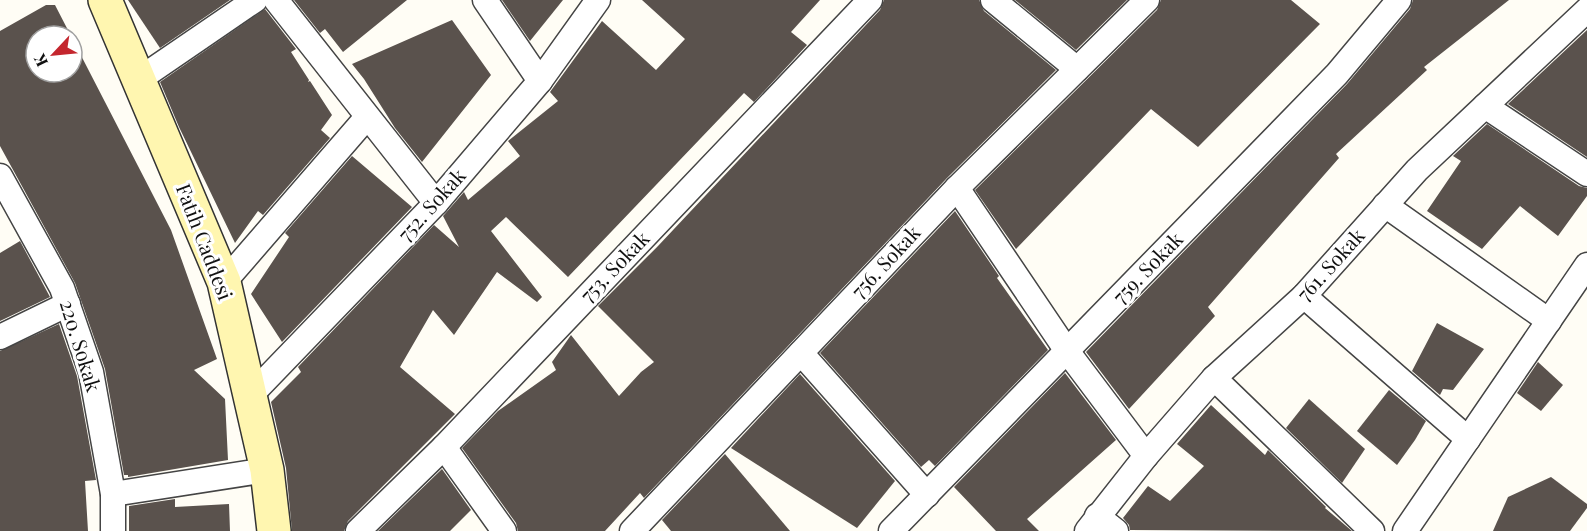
<svg xmlns="http://www.w3.org/2000/svg" width="1587" height="531" font-family="'Playfair Display',serif">
	<style>
		.building { fill: #5a524d }
		.lines { fill: none; stroke-linecap: round; stroke-linejoin: round }
		.minor-casing { stroke: #444; stroke-width: 27 }
		.secondary-casing { stroke: #333; stroke-width: 36 }
		.minor { stroke: #fff; stroke-width: 24 }
		.secondary { stroke: #fff6b0; stroke-width: 33 }
		.labels { text-anchor: middle; stroke-width: 6; stroke-linejoin: round; paint-order: stroke }
		.street-label { font-size: 20px; fill: #111; stroke: #fff }
	</style>
	<rect width="100%" height="100%" fill="#fffdf5"/>
	<g class="building">
		<polygon points="128,0 230,0 160,48"/>
		<polygon points="294,0 407,0 343,52 325,29 320,33"/>
		<polygon points="502,0 563,0 530,41"/>
		<polygon points="642,0 820,0 791,32 807,45 754,102 744,93 568,277 506,217 491,231 542,297 537,302 497,272 454,335 433,310 400,367 455,414 348,521 344,531 292,531 286,468 271,402 301,372 298,367 434,225 459,247 443,216 464,192 468,200 520,156 508,141 558,101 550,92 602,21 656,70 685,39"/>
		<polygon points="884,0 979,0 984,11 1056,70 947,178 644,498 640,493 605,531 518,531 516,523 462,448 498,411 556,370 552,362 571,335 619,396 641,372 654,362 598,306 658,246 880,10"/>
		<polygon points="1015,0 1127,0 1076,50"/>
		<polygon points="1161,0 1291,0 1320,24 1198,147 1151,109 1016,249 975,190 1157,10"/>
		<polygon points="1413,0 1509,0 1424,67 1427,70 1336,154 1339,158 1208,307 1215,316 1129,409 1086,352 1347,84 1410,9"/>
		<polygon points="46,5 55,5 71,36 36,36 36,72 72,72 72,38 171,230 217,359 194,370 225,399 228,460 128,477 128,475 124,475 105,369 75,283 0,146 0,31"/>
		<polygon points="265,9 296,49 291,52 309,80 308,82 310,81 332,115 321,130 330,138 263,215 258,211 235,243 179,127 160,82"/>
		<polygon points="452,20 491,75 422,162 395,128 364,79 352,64"/>
		<polygon points="1587,30 1587,157 1508,104"/>
		<polygon points="1487,124 1579,186 1587,188 1587,196 1558,236 1520,206 1482,249 1427,211 1461,161 1453,156"/>
		<polygon points="352,156 412,207 282,342 251,294 289,237 285,233"/>
		<polygon points="955,211 999,276 997,278 1048,350 935,466 929,460 921,467 820,353"/>
		<polygon points="20,241 50,297 0,321 0,253"/>
		<polygon points="1437,323 1484,349 1453,390 1443,389 1440,395 1412,371"/>
		<polygon points="59,324 77,376 96,480 85,481 88,531 0,531 0,351"/>
		<polygon points="1538,362 1563,385 1541,411 1517,393"/>
		<polygon points="1065,373 1116,440 1027,519 1039,531 996,531 954,487"/>
		<polygon points="800,374 895,481 857,528 731,448"/>
		<polygon points="1389,390 1426,421 1415,440 1397,465 1357,431"/>
		<polygon points="1309,399 1365,449 1342,483 1286,428"/>
		<polygon points="1211,405 1265,455 1268,450 1326,507 1325,508 1352,531 1130,530 1129,525 1123,518 1148,486 1170,501 1204,466 1177,444"/>
		<polygon points="725,454 790,531 671,531 662,520"/>
		<polygon points="442,469 471,510 450,531 378,531"/>
		<polygon points="1551,477 1587,504 1587,508 1570,531 1493,531 1508,497"/>
		<polygon points="175,499 175,507 229,504 230,531 129,531 129,506"/>
	</g>
	<g class="lines">
		<g class="minor-casing">
			<g id="minor">
				<polyline points="276,0 436,203"/>
				<polyline points="485,0 540,81"/>
				<polyline points="993,0 1077,69"/>
				<polyline points="138,80 255,0"/>
				<polyline points="1485,106 1587,174"/>
				<polyline points="0,176 62,288 91,372 113,494 113,531"/>
				<polyline points="957,188 1067,351 1146,456"/>
				<polyline points="1385,205 1549,321"/>
				<polyline points="224,282 367,117"/>
				<polyline points="1304,296 1468,439"/>
				<polyline points="0,337 68,304"/>
				<polyline points="801,353 927,495"/>
				<polyline points="1214,378 1372,531"/>
				<polyline points="250,396 436,203 540,81 598,0"/>
				<polyline points="444,447 504,531"/>
				<polyline points="113,494 267,470"/>
				<polyline points="1097,516 1116,531"/>
				<polyline points="358,531 444,447 870,0"/>
				<polyline points="632,531 957,188 1147,0"/>
				<polyline points="891,531 1337,74 1399,0"/>
				<polyline points="1087,531 1146,456 1214,378 1304,296 1417,170 1587,10"/>
				<polyline points="1405,531 1587,265"/>
			</g>
		</g>
		<g class="secondary-casing">
			<polyline id="secondary" points="105,0 224,282 267,470 274,531"/>
		</g>
		<use href="#minor" class="minor"/>
		<use href="#secondary" class="secondary"/>
	</g>
	<g class="labels">
		<g class="street-label">
			<text transform="translate(432 205) rotate(-48)" y="7">752. Sokak</text>
			<text transform="translate(204 242) rotate(69)" y="7">Fatih Caddesi</text>
			<text transform="translate(886 262) rotate(-47)" y="7">756. Sokak</text>
			<text transform="translate(1331 265) rotate(-48)" y="7">761. Sokak</text>
			<text transform="translate(615 267) rotate(-46)" y="7">753. Sokak</text>
			<text transform="translate(1148 268) rotate(-46)" y="7">759. Sokak</text>
			<text transform="translate(80 346) rotate(73)" y="7">220. Sokak</text>
		</g>
	</g>
	<g transform="translate(54 54) rotate(244)"><circle r="28" fill="#ffffff" stroke="#a0a0a0" stroke-width="1.5"/>
	<path d="M0-4.5L10 22L0 15L-10 22Z" fill="#c4262e"/>
	<text y="-9" font-size="16" font-weight="bold" text-anchor="middle" fill="#111111">K</text>
	</g>
</svg>
